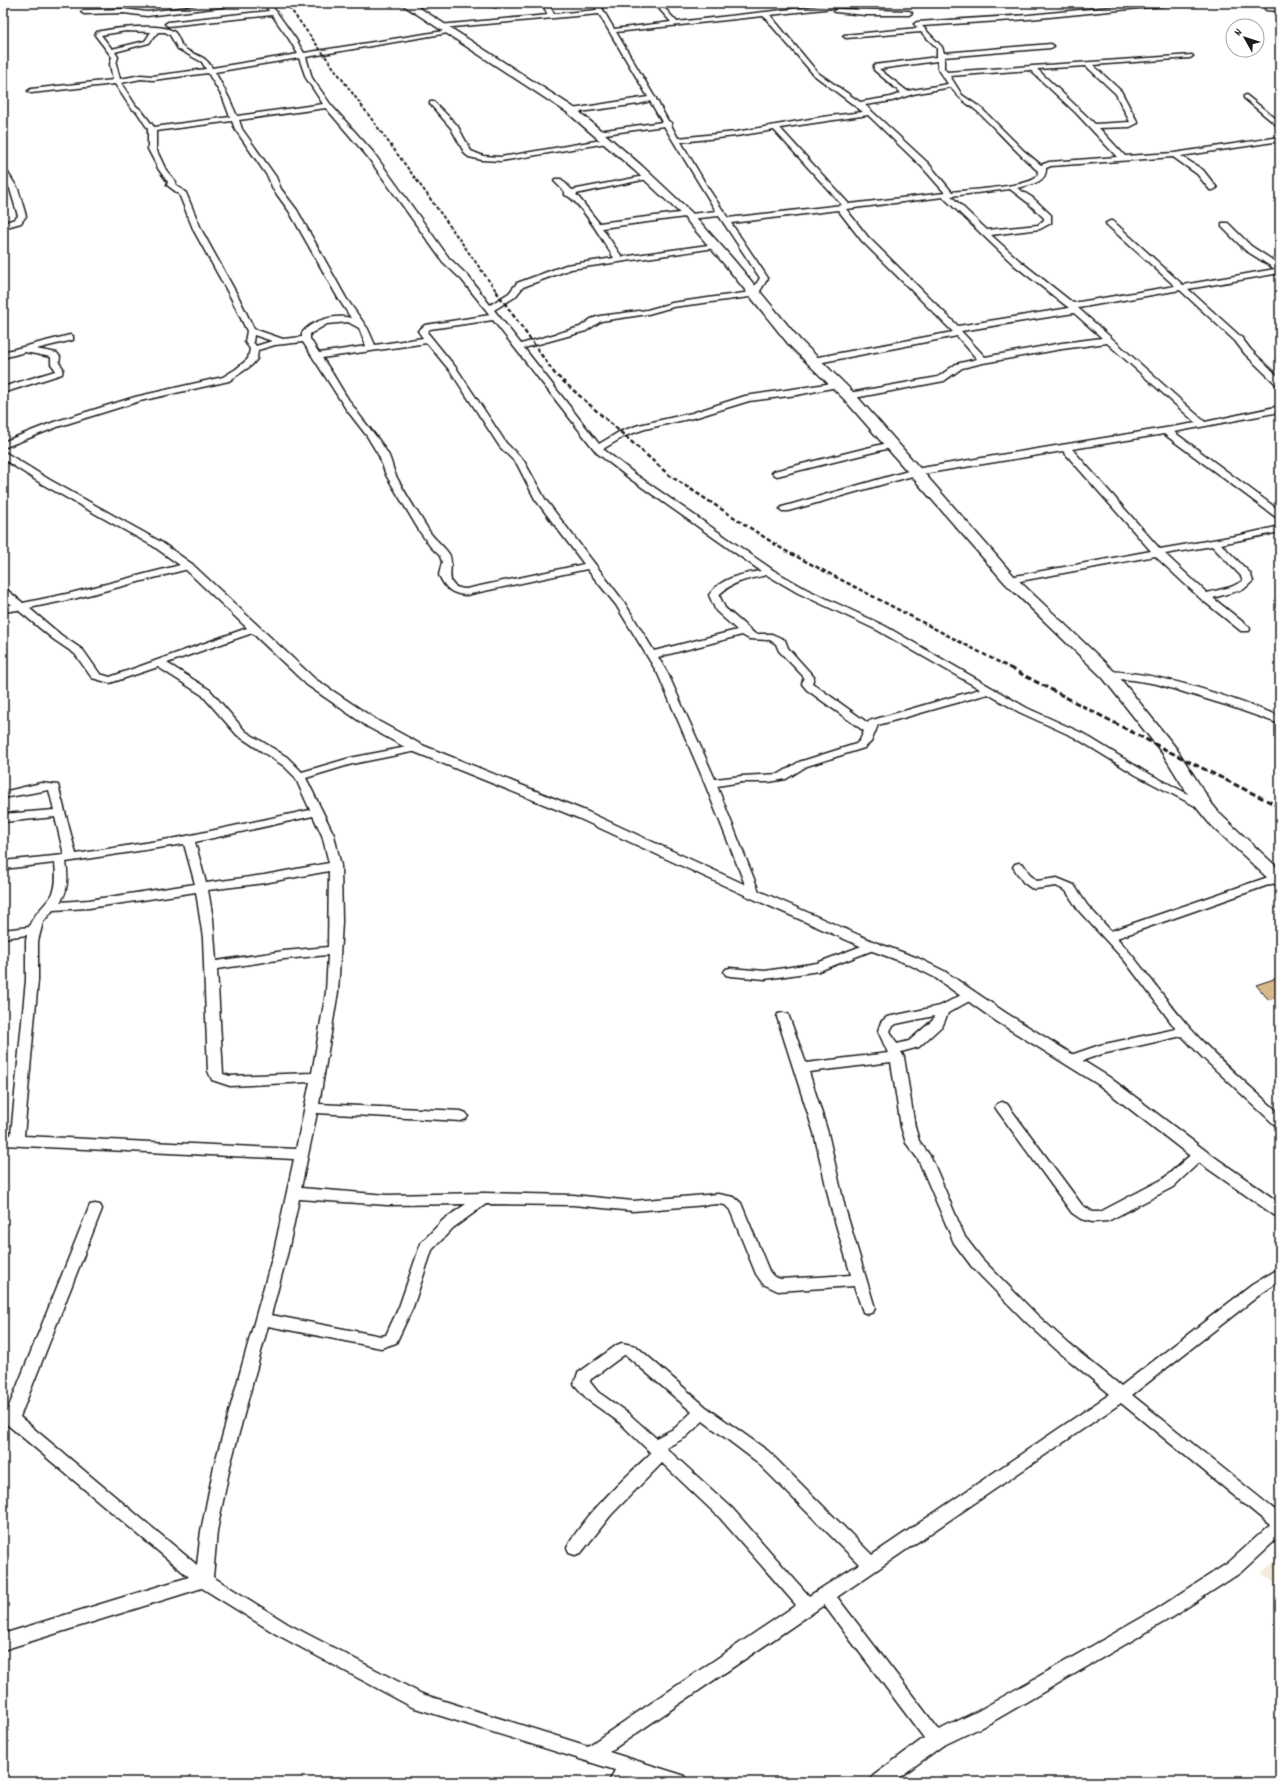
<svg xmlns="http://www.w3.org/2000/svg" width="1283" height="1785" font-family="Dekko,sans-serif">
	<style>
		.built { fill: #f4eadc }
		.building { fill: #d9b98c; stroke: #1c1c1c }
		.lines { fill: none; stroke-linecap: round; stroke-linejoin: round }
		.minor-casing { stroke: #1c1c1c; stroke-width: 3 }
		.tertiary-casing { stroke: #1c1c1c; stroke-width: 3 }
		.primary-casing { stroke: #1c1c1c; stroke-width: 3 }
		.minor { fill: #fff; fill-rule: evenodd }
		.tertiary { fill: #fff; fill-rule: evenodd }
		.primary { fill: #fff; fill-rule: evenodd }
		.rail-far2 { stroke: #1c1c1c; stroke-width: 2; stroke-dasharray: 3.5 2; stroke-linecap: butt }
		.rail-far1 { stroke: #1c1c1c; stroke-width: 2.5; stroke-dasharray: 4.5 2.5; stroke-linecap: butt }
		.rail { stroke: #1c1c1c; stroke-width: 3; stroke-dasharray: 6 3; stroke-linecap: butt }
	</style>
	<rect width="100%" height="100%" fill="#fff"/>
	<filter id="ink" filterUnits="userSpaceOnUse"><feTurbulence type="fractalNoise" baseFrequency=".025" numOctaves="2"/><feDisplacementMap in="SourceGraphic" scale="8" xChannelSelector="R" yChannelSelector="G"/><feConvolveMatrix kernelMatrix="1 2 1 2 8 2 1 2 1" color-interpolation-filters="sRGB"/></filter>
	<g filter="url(#ink)">
		<polygon class="built" points="1280,1557 1280,1587 1261,1573"/>
		<polygon class="building" points="1280,977 1280,995 1269,1000 1256,985"/>
		<g class="lines">
			<g class="minor-casing">
				<g id="minor">
					<polygon points="222,3 241,3 238,5 147,16 124,13 84,14 81,12 84,10 124,9 147,12"/>
					<path d="M264,3H270L295,38L304,53L450,30V32L448,33L306,57L312,78L331,105L373,152L449,258L468,276L490,305L509,293L517,283L566,265L614,258C606,246 578,197 565,195V192L554,181L555,179H561L572,190L650,175V179H647L576,194L599,223L687,212L691,214L716,211L664,126L598,135L594,133L598,131L662,122L650,101L639,104L572,113L568,111L572,109L648,97L599,14L441,28L439,27V25L548,15L542,3H548L554,14L597,10L593,3H599L614,29L671,22L654,3H660L677,22L844,3H864L861,5L770,15L818,73L860,102L891,97L901,93L874,70V65L937,57V48L921,32L846,38L843,36L844,35L918,28L914,24L917,22L1029,15L1151,3H1173L1170,5L1029,19L922,26L942,47L944,53L1051,44L1054,46L1051,48L944,57V68L947,72L1192,55L1193,56L1190,58L1093,65L1121,91L1138,123L1130,127L1099,128L1125,156L1174,153L1280,137V141L1181,156L1203,170L1217,188L1213,190H1210L1197,174L1173,157L1051,166L1046,168C1047,183 1029,185 1017,188L1033,198L1051,215V223L1040,229L991,235L1020,261L1073,303L1175,286L1107,225L1106,223L1110,221H1113L1183,285L1275,269L1245,250L1222,227V223H1228L1251,246L1280,265V273L1188,289L1241,337L1251,350L1280,378V386L1277,385L1245,354L1235,341L1180,290L1078,308L1205,422L1280,406V412L1174,432L1280,511V519L1277,518L1164,434L1072,449L1160,549L1241,535L1280,526V532L1221,544L1250,573L1253,581L1244,589L1213,598L1249,627L1250,629L1249,631H1241L1201,599L1155,556L1010,583L1006,582L1005,580L1010,577L1151,551L1063,451L916,475L788,511H782L780,509L782,507L915,469L1196,423L1107,343L1062,349L983,363L962,368L944,381L849,399L846,398L845,396L846,394L849,393L938,377L956,364L977,359L957,336L813,364L810,363L809,361L813,358L953,332L862,241L838,210L731,223L768,278L757,296L673,307L648,314L601,321L586,331L524,348L599,444L619,432L639,425L692,413L745,396L840,382L841,384L840,386L837,387L797,395L749,401L697,417L645,429L625,436L603,449L635,474L773,570L806,589L885,626L1027,708L1082,733L1144,771L1209,805L1211,807L1209,809H1201L1136,775L1074,737L1019,712L988,694L878,725L871,742L864,748L807,766L786,779L769,782H742L717,786L760,894L758,897H750L701,774L658,674L616,605L587,569L466,595C451,594 445,588 439,575L442,562L440,556L430,546L420,532L386,475L379,456L367,436L346,409L303,342L275,345L258,350L257,359L252,365L229,381L140,401L60,426L3,448V442L54,422L135,397L223,377L236,369L248,359L250,349L245,342L247,331L231,298L194,231L179,194L167,185L168,182L159,170L148,149V129L137,112L131,108L115,84L31,93L28,91L31,89L113,80L110,64L112,57L95,35L97,32C113,28 160,23 173,31C179,35 179,43 183,47C194,57 204,53 212,68L298,54L289,39L272,15L168,26L165,24L168,22L269,11ZM763,16L768,20L771,25L814,75L863,112L822,117L736,132L678,138L671,125L672,123L668,121L656,99V98L654,96L616,32ZM126,31L151,32L145,41L112,49L101,35ZM158,32H165L170,35L178,49L202,62L206,69L153,76L141,75L120,79L116,64L118,57L115,52L149,43ZM299,58L306,78L323,104L237,116L229,98L215,72ZM937,61L938,68L948,84L907,91L879,69ZM1086,66L1116,94L1130,122L1095,124L1037,69ZM1030,70L1076,113L1117,157L1049,162L1041,165L1024,151L981,108L962,95L950,76ZM208,73L223,98L230,117L154,127L141,110L136,106L121,83L141,79L153,80ZM951,87C960,101 967,102 978,112C999,132 1017,153 1038,171C1038,174 1037,177 1034,179C1022,187 969,190 952,192L928,163L865,105L892,101L913,94ZM326,108L367,156L443,262L462,280L490,315L425,325L418,331L423,338L375,345L368,329L346,298L297,210L281,189L276,177L242,129L239,120ZM868,115L922,167L945,193L849,204L780,128ZM232,121L235,129L268,177L273,189L289,211L338,298L351,318C335,314 312,320 302,333V337L283,339L254,329L239,298L202,231L186,193L175,184L176,182L166,170L156,149V131ZM774,130L842,205L728,218L708,188L681,142L736,136ZM1010,189L1027,202L1044,218V220L1038,225L987,230L951,196ZM943,197L1014,265L1069,308L958,326L868,237L846,209ZM719,216L760,278L751,292L672,303L647,310L600,316L591,319L580,327L521,344L494,310L515,297L523,287L571,269L715,248L719,246L715,244L622,257L602,228L685,217L689,219ZM1074,313L1102,338L1062,343L985,357L961,331ZM493,320L597,453L629,478L761,571C741,574 721,578 709,595L716,611L737,630L654,651L624,602L545,499L524,461L506,443L457,369L427,332L430,329ZM348,322L359,328L366,346L319,353L310,339V334L327,324ZM254,335L272,341L256,346L253,342ZM427,343L451,372L500,447L517,464L535,499L584,564L466,589C440,588 456,566 449,554C443,545 435,540 429,531C418,513 406,495 396,476C393,470 392,463 389,456C380,439 366,425 355,409C343,393 334,374 322,358ZM1212,546L1241,576L1243,581L1231,587L1207,593L1165,554ZM767,575L798,593L877,630L980,689L869,721L868,723L812,683L814,677L788,648L785,640L772,634H755L725,608L719,595C732,581 750,579 767,575ZM742,635L749,639L770,640L776,644L779,651L804,677L802,684L807,690L864,731L860,740L856,744L799,762L779,774L742,776L715,779L668,674L658,657Z"/>
					<polygon points="409,3 424,3 421,5 406,6 406,4"/>
					<polygon points="481,3 510,3 495,7"/>
					<polygon points="1268,7 1280,7 1280,11 1266,10 1265,9"/>
					<polygon points="837,9 909,11 912,13 909,15 865,15 835,12 834,11"/>
					<polygon points="1246,95 1280,122 1280,128 1244,98 1244,96"/>
					<polygon points="430,102 434,102 457,125 471,151 483,156 501,157 607,139 611,141 607,143 501,161 482,160 469,157 465,154 451,128 430,104"/>
					<polygon points="3,170 6,170 18,189 26,216 21,223 3,228 3,223 15,219 18,216 10,189 3,178"/>
					<polygon points="70,335 73,336 73,340 36,349 57,353 60,357 59,363 63,368 62,374 3,393 3,387 55,371 55,369 51,364 51,357 25,352 3,358 3,352"/>
					<polygon points="891,442 896,445 894,447 777,476 772,473 774,471"/>
					<path d="M188,563L192,564L193,566L192,568L73,599L29,608L61,635L83,650L100,674L110,677L250,627H258L259,629L258,631L167,663L210,690L245,731L287,757L302,772L350,758L417,745L423,748L417,751L352,764L306,778L334,835L341,866L342,922L338,992L319,1104L461,1111L466,1113L468,1116L466,1119L461,1121L317,1113L301,1188L387,1195L484,1193L573,1195L633,1201L718,1194L734,1197L741,1203L769,1271L773,1276L780,1279L851,1275L831,1208L814,1133L777,1017L778,1014L783,1013L788,1014L806,1063L888,1053L878,1031L881,1022L887,1017L940,1006L965,993L969,992L973,993L975,996L973,999L948,1013L943,1025L919,1047L901,1052L904,1057L915,1127L919,1141L931,1157L965,1237L982,1259L1036,1314L1069,1344L1121,1386L1252,1285L1280,1268V1281L1262,1293L1132,1395L1280,1514V1536L1240,1573L1169,1619L990,1723L942,1746L893,1782H870L873,1776L924,1738L824,1605L609,1752L679,1774L685,1776L688,1782H652L630,1775L627,1782H609L615,1770L412,1707L276,1634L202,1588L3,1650V1634L189,1577L3,1421V1407L8,1409L90,1205L95,1204L100,1205L102,1209L20,1417L197,1565L201,1531L214,1466L274,1251L294,1159L3,1145V1135H11L26,980V941L27,935L3,938V930L29,927C33,914 45,906 52,895C57,887 56,873 55,863L3,869V861L64,855L55,817L3,822V814L54,810L49,790L3,798V792L41,783L58,785L76,854L182,837L310,810L295,777L284,766L237,735L202,695L158,667L110,683L92,678L75,654L53,639L18,610L3,612V606L12,605L3,597V589L7,590L23,603L71,593ZM313,816L322,835L329,863L264,875L206,883L195,842ZM184,844L195,884L89,900L60,902C69,891 68,875 66,862ZM329,871L328,947L284,951L216,961L213,919L208,890L264,883ZM196,892L203,938L208,1071L212,1080L230,1086L310,1082L296,1149L24,1136L38,980V941L43,922L53,910L89,908ZM328,955L326,992L312,1073L230,1076L223,1074L217,969L284,959ZM934,1016L933,1020L909,1041L897,1044L890,1031L892,1027L896,1024ZM891,1062L901,1127L906,1143L918,1159L954,1243L972,1267L1026,1322L1059,1352L1110,1394L872,1555L768,1451L706,1407L636,1346L622,1343L617,1345L578,1373L574,1384L588,1400L619,1422L651,1453C626,1477 582,1517 567,1548L569,1553L575,1555L581,1553L611,1515L662,1463L720,1518L796,1605L588,1746L422,1694L288,1624L213,1577L217,1531L230,1466L268,1326L381,1348L396,1343L413,1307L432,1250L453,1228L486,1204L573,1205L633,1211L718,1204L725,1205L730,1210L756,1274L763,1284L778,1291L854,1286L863,1312L868,1314L873,1312L875,1308L845,1208L828,1133L809,1072ZM299,1199L387,1205L466,1204L443,1220L421,1243L399,1307L386,1335L381,1336L271,1315L288,1251ZM624,1355L627,1356L692,1412L675,1428L656,1438L629,1414L598,1392L590,1382V1380ZM1121,1403L1270,1525L1228,1563L1157,1609L978,1711L939,1730L837,1597ZM703,1421L756,1461L859,1564L809,1596L732,1508L666,1448L686,1437Z"/>
					<path d="M1019,863L1023,864L1031,876L1037,881L1057,878L1074,885L1087,905L1111,931L1274,875H1280V881L1117,938C1143,966 1164,999 1190,1028C1217,1059 1250,1086 1280,1114V1127L1275,1125L1203,1058L1182,1036L1102,1054L1070,1065L1065,1063L1063,1060L1065,1057L1100,1045L1176,1029L1125,961L1079,911L1066,891L1056,886L1035,889L1031,888L1023,882L1013,867L1015,864Z"/>
					<polygon points="872,942 876,943 878,946 876,949 819,971 765,979 730,976 726,975 724,972 726,969 730,968 765,971 817,963"/>
					<polygon points="1002,1102 1007,1104 1082,1205 1093,1212 1100,1212 1163,1179 1195,1151 1200,1150 1205,1151 1207,1155 1173,1187 1108,1221 1092,1222 1081,1219 1072,1213 997,1110 995,1107 997,1104"/>
				</g>
			</g>
			<g class="tertiary-casing">
				<g id="tertiary">
					<polygon points="3,451 50,480 161,542 192,564 315,679 378,721 422,745 588,812 759,891 877,943 918,958 944,971 1006,1013 1109,1077 1206,1151 1280,1203 1280,1217 1274,1215 1194,1159 1099,1085 996,1021 934,977 908,964 867,949 749,897 578,818 412,751 368,727 307,685 184,568 153,546 42,484 3,459"/>
					<path d="M1109,671C1168,674 1225,696 1280,716V724L1229,706L1157,684L1133,680L1105,678L1103,675L1105,672Z"/>
				</g>
			</g>
			<g class="primary-casing">
				<polygon id="primary" points="400,3 412,3 576,109 642,166 691,212 733,259 800,340 854,393 1015,577 1115,672 1176,748 1212,804 1221,815 1280,870 1280,886 1274,884 1209,823 1196,807 1163,754 1103,678 1005,583 844,399 790,346 725,265 683,216 634,170 568,113"/>
			</g>
			<use href="#minor" class="minor"/>
			<use href="#tertiary" class="tertiary"/>
			<use href="#primary" class="primary"/>
			<polyline class="rail-far2" points="286,3 429,197 497,292"/>
			<polyline class="rail-far1" points="496,291 555,374 669,475 784,550 1012,669"/>
			<polyline class="rail" points="1010,668 1170,752 1280,807"/>
		</g>
	</g>
	<rect width="1283" height="1785" fill="none" stroke="#fff" stroke-width="16"/>
	<rect x="8" y="8" width="1267" height="1769" fill="none" stroke="#1c1c1c" stroke-width="1.5" filter="url(#ink)"/>
	<g transform="translate(1245 38) rotate(309)"><circle r="19" fill="#ffffff" stroke="#a4a4a4"/>
	<path d="M0-3L7 15L0 10L-7 15Z" fill="#1c1c1c"/>
	<text y="-6" font-size="11" font-weight="bold" text-anchor="middle" fill="#1c1c1c">N</text>
	</g>
</svg>
